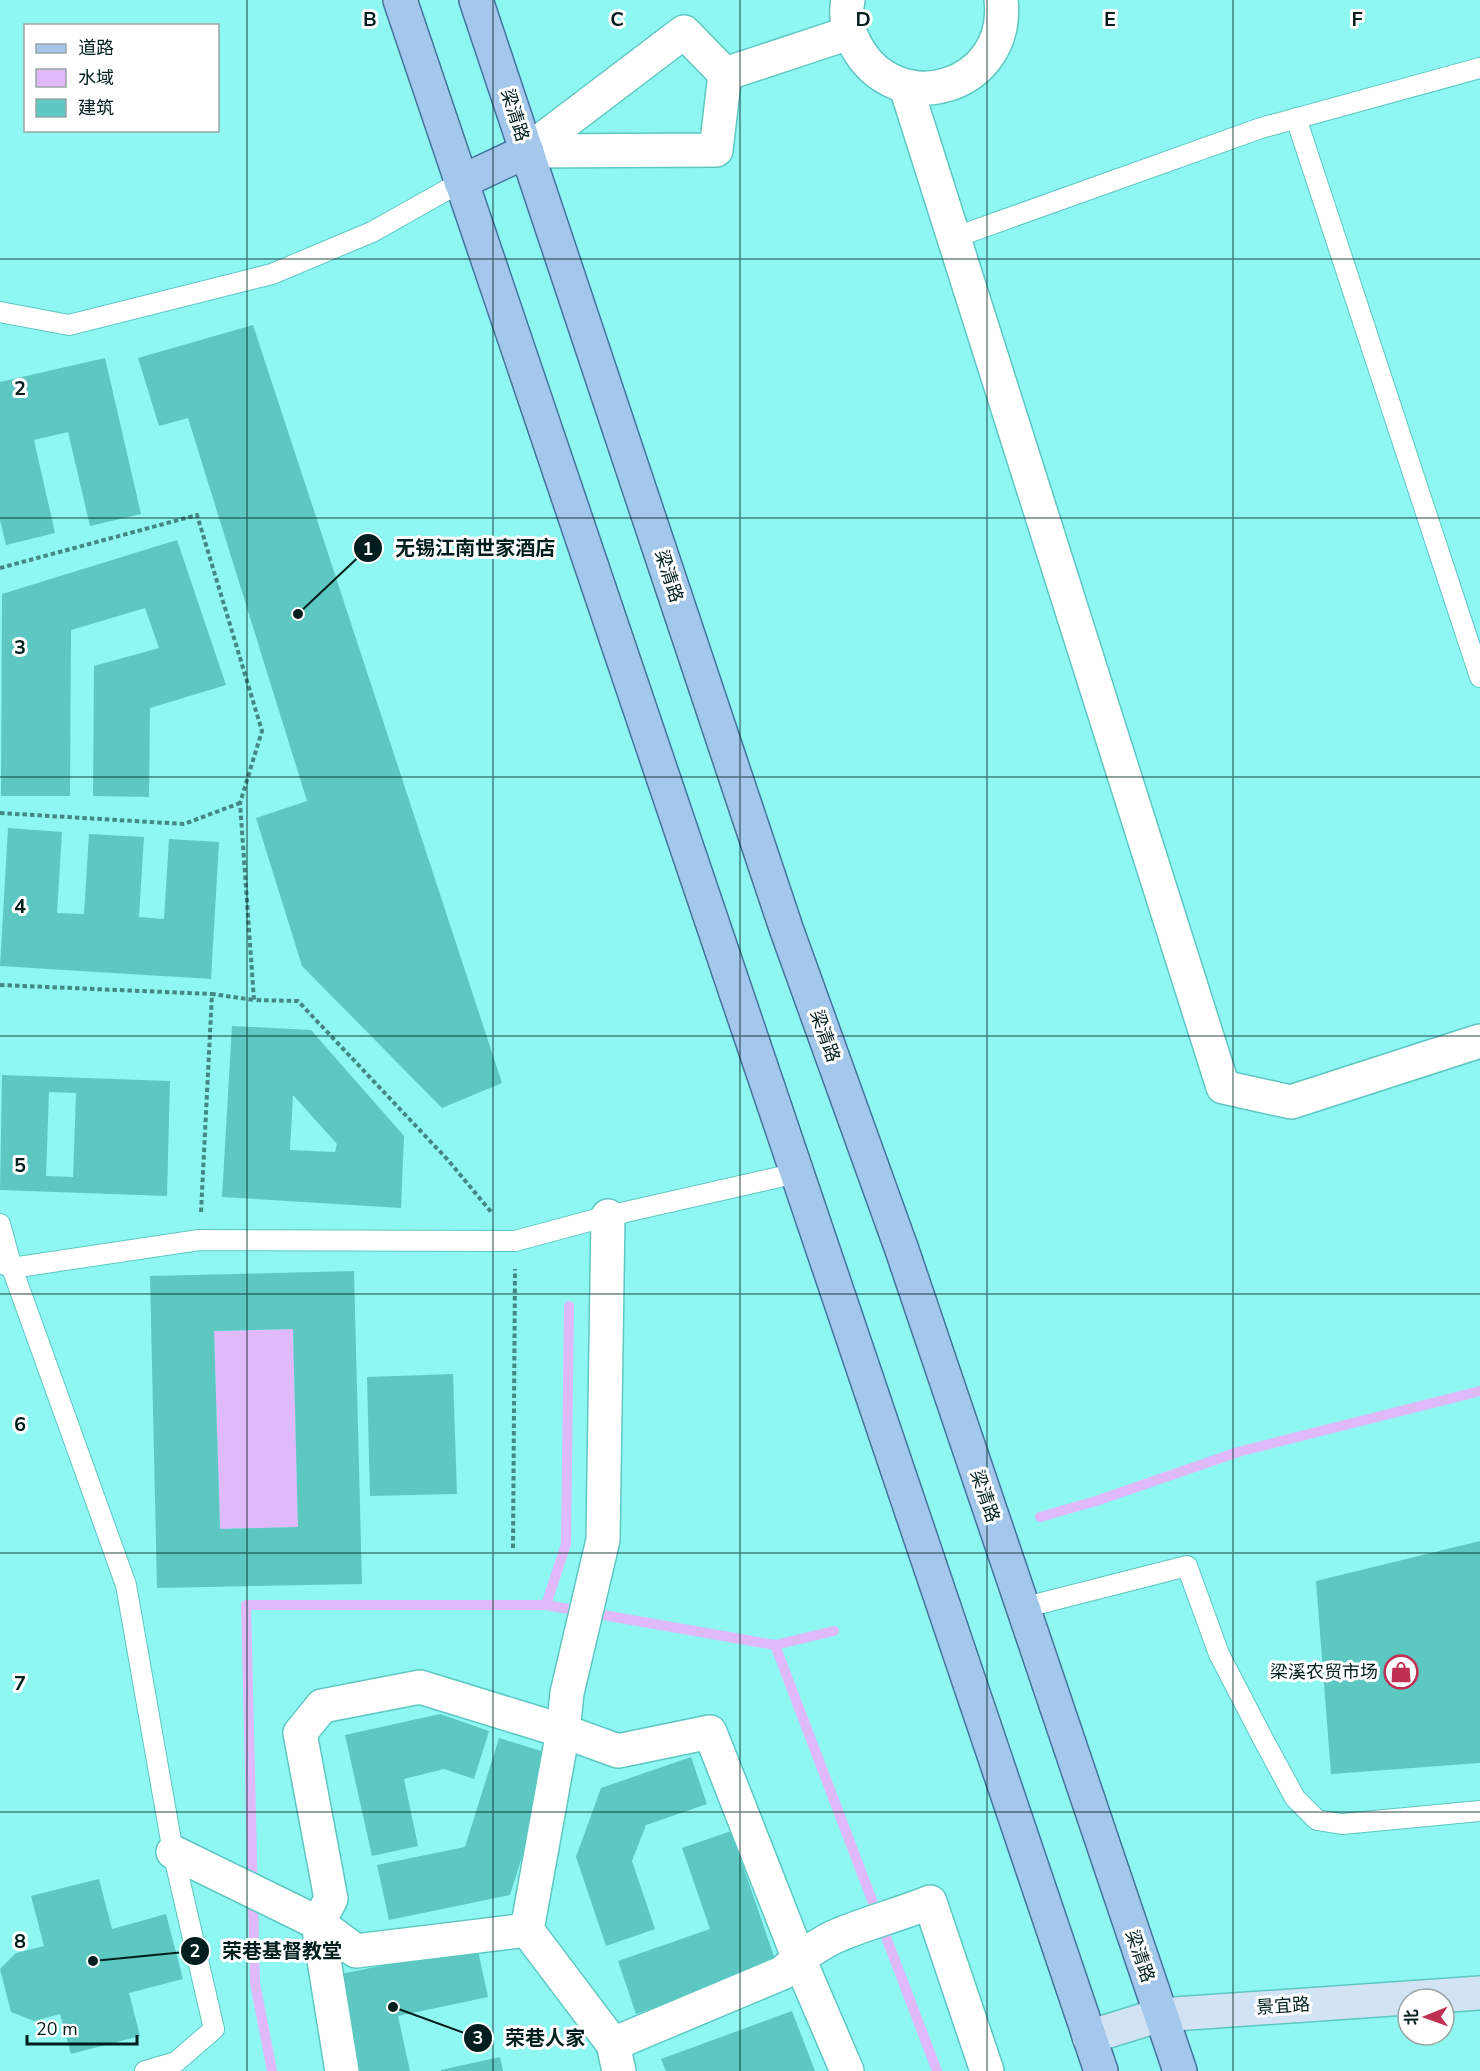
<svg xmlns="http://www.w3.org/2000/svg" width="1480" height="2071" font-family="'Nunito Sans','Noto Sans SC',sans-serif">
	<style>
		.water { fill: #e0b9f9 }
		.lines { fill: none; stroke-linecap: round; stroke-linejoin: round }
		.stream { stroke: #e0b9f9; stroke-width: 10 }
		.building { fill: #5dc7c2; fill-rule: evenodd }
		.lane-casing { stroke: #5dc7c2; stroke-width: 22 }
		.street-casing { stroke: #5dc7c2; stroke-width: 36 }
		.secondary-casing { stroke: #5dc7c2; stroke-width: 36 }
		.primary-casing { stroke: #44739b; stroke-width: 36 }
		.path { stroke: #458784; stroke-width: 4; stroke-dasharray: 4.5 3; stroke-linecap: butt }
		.lane { stroke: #fff; stroke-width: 20 }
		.street { stroke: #fff; stroke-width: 33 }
		.secondary { stroke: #d2e3f5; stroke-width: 33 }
		.primary { stroke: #a4c7ec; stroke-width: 33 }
		.grid { fill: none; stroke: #001e1d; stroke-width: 1.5; stroke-opacity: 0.55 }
		.labels { text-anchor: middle; stroke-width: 6; stroke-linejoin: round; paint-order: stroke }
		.street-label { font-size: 18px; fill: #001e1d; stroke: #fff }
		.poi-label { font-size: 18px; fill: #001e1d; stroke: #fff; text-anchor: end }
		.grid-label { font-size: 20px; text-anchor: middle; font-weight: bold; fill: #001e1d; stroke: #fff; stroke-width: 6; stroke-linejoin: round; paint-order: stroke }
		.leader { fill: none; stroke: #001e1d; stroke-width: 2 }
		.callout-dot { fill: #001e1d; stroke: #fff; stroke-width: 2 }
		.mark-label { font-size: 18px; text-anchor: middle; font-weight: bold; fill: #fff }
		.callout-label { font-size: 20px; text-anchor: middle; font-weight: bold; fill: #001e1d; stroke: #fff; stroke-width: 6; stroke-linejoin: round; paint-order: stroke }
	</style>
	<rect width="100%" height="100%" fill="#8ff7f2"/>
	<polygon class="water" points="293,1329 298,1527 220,1529 214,1331"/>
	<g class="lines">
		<g class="stream">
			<polyline points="1040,1517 1096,1501 1238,1452 1480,1391"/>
			<polyline points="546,1605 566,1544 569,1306"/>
			<polyline points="775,1645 834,1631"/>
			<polyline points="272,2071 255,1983 246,1605 546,1605 775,1645 937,2071"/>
		</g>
	</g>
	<g class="building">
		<polygon points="253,325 502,1083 442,1108 302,966 256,818 307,801 188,418 159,426 138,358"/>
		<polygon points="105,358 141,514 90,526 68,432 34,440 55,533 6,545 0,520 0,382"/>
		<polygon points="177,540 226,685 150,708 149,797 93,796 94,666 159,648 145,608 71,630 70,796 1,796 2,594"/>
		<polygon points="8,828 62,832 57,913 84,914 89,834 144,837 139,917 164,919 169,839 219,842 211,979 0,966"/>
		<path d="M232,1026L311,1030L404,1136L401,1208L222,1197ZM293,1095L337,1144L335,1152L290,1150Z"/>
		<path d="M2,1075L170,1081L167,1196L0,1190ZM49,1092L76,1093L73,1177L46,1176Z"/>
		<path d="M354,1271L362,1584L157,1588L150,1276ZM293,1329L298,1527L220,1529L214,1331Z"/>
		<polygon points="453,1374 457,1494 370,1496 367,1377"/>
		<polygon points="1480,1541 1480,1763 1331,1774 1316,1581"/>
		<polygon points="440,1714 489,1731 474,1779 444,1769 404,1779 418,1846 372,1856 345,1735"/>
		<polygon points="499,1738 554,1755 510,1895 389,1920 377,1865 465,1847"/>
		<polygon points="691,1757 707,1804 646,1825 632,1861 655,1929 606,1946 576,1857 601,1788"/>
		<polygon points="731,1831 777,1965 636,2014 618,1961 710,1929 682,1848"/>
		<polygon points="99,1879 112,1929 166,1914 183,1979 129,1993 140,2036 71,2054 60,2014 34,2021 11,2012 0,1969 16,1953 44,1946 31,1896"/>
		<polygon points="477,1946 488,1997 398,2016 410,2071 355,2071 336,1975"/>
		<polygon points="792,2011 815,2071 666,2071 661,2059"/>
		<polygon points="500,2057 503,2071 441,2071 441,2070"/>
	</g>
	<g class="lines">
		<g class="lane-casing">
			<g id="lane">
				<polyline points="1296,118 1480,677"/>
				<polyline points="953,238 1261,128 1480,68"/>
				<polyline points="0,312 69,325 272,274 372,232 461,182"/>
				<polyline points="0,1224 12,1268 126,1585 173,1852 214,2029 176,2062 145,2071"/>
				<polyline points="1,1263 12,1268 199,1240 515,1241 608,1216 797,1173"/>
				<polyline points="1022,1608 1187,1566 1219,1654 1262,1737 1295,1798 1317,1820 1342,1824 1480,1811"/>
			</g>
		</g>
		<g class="street-casing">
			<g id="street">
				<path d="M848,0C845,15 848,31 855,44C896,123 1011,88 1001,0"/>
				<polyline points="725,74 849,33"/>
				<polyline points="906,87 1223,1087 1291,1102 1480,1041"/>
				<polyline points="527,151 716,150 725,74"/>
				<polyline points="527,151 684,32 725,74"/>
				<polyline points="173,1852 318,1923 356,1951 527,1930 613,2044 619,2071"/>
				<polyline points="527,1930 563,1731 567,1693 603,1540 608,1216"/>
				<path d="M613,2044L782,1973C799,1959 820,1942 841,1934C870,1922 901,1914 930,1902L987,2071"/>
				<polyline points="342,2071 318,1923 331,1899 300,1733 322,1706 420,1687 563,1731 618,1751 710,1732 799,1959 847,2071"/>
			</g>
		</g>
		<g class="secondary-casing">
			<polyline id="secondary" points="1089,2037 1160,2015 1480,1993"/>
		</g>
		<g class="primary-casing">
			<g id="primary">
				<polyline points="400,0 1101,2071"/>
				<polyline points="476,0 786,928 902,1250 1180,2071"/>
				<polyline points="461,182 527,151"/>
			</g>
		</g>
		<g class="path">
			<polyline points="0,568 197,515 262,731 240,803 254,1000 298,1001 447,1159 492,1213"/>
			<polyline points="0,813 184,824 240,803"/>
			<polyline points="0,985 212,994"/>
			<polyline points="201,1212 212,994 254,1000"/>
			<polyline points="513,1548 515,1269"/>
		</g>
		<use href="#lane" class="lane"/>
		<use href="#street" class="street"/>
		<use href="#secondary" class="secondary"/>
		<use href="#primary" class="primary"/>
	</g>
	<path class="grid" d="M247,0V2071M493,0V2071M740,0V2071M987,0V2071M1233,0V2071M0,259H1480M0,518H1480M0,777H1480M0,1036H1480M0,1294H1480M0,1553H1480M0,1812H1480"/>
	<defs>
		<g id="shop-ring" transform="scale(1.725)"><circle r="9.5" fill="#fff" stroke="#c03053" stroke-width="1.5"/><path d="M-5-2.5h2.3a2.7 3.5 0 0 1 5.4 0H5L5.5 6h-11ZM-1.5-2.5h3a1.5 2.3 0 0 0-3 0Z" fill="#c03053"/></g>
	</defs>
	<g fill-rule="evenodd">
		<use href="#shop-ring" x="1401" y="1672"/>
	</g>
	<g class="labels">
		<g class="street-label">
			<text transform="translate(515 115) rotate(72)" y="6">梁清路</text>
			<text transform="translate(669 576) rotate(72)" y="6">梁清路</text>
			<text transform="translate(825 1036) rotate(70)" y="6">梁清路</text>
			<text transform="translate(985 1496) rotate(71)" y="6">梁清路</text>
			<text transform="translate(1140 1956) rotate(71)" y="6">梁清路</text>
			<text transform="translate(1283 2006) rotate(-4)" y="6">景宜路</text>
		</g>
		<g class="poi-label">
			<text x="1378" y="1678">梁溪农贸市场</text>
		</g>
	</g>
	<g class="grid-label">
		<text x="370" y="26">B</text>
		<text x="617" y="26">C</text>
		<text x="863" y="26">D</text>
		<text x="1110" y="26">E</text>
		<text x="1357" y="26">F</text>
		<text x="20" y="395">2</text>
		<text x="20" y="654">3</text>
		<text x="20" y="913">4</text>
		<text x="20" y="1172">5</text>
		<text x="20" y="1431">6</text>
		<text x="20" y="1690">7</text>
		<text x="20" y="1948">8</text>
	</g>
	<path class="leader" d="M298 614L368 548M93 1961L195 1951M393 2007L478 2038"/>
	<g class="callout-dot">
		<circle cx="298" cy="614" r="6"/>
		<circle cx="93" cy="1961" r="6"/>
		<circle cx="393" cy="2007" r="6"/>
		<circle cx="368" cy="548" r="15"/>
		<circle cx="195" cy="1951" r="15"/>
		<circle cx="478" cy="2038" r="15"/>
	</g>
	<g class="mark-label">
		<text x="368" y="555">1</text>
		<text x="195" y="1957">2</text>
		<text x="478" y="2044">3</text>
	</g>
	<g class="callout-label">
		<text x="475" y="555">无锡江南世家酒店</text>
		<text x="282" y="1958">荣巷基督教堂</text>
		<text x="545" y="2045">荣巷人家</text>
	</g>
	<rect x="24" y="24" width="195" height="108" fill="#ffffff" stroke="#99a5a5" stroke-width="1.5"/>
	<rect x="36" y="44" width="30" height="9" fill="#a4c7ec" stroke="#99a5a5" stroke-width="1.5"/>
	<text x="78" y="54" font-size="18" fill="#001e1d">道路</text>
	<rect x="36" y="69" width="30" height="18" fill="#e0b9f9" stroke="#99a5a5" stroke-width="1.5"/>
	<text x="78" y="84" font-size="18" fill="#001e1d">水域</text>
	<rect x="36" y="99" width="30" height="18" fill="#5dc7c2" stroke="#99a5a5" stroke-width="1.5"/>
	<text x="78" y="114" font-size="18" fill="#001e1d">建筑</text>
	<g transform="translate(1426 2017) rotate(269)"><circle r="28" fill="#ffffff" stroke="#99a5a5" stroke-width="1.5"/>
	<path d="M0-4.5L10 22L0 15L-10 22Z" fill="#c03053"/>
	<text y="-9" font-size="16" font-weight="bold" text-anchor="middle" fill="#001e1d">北</text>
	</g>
	<path d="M27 2035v9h110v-9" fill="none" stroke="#001e1d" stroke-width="3"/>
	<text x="36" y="2035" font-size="18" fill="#001e1d" stroke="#ffffff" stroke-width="4.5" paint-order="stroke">20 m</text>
</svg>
